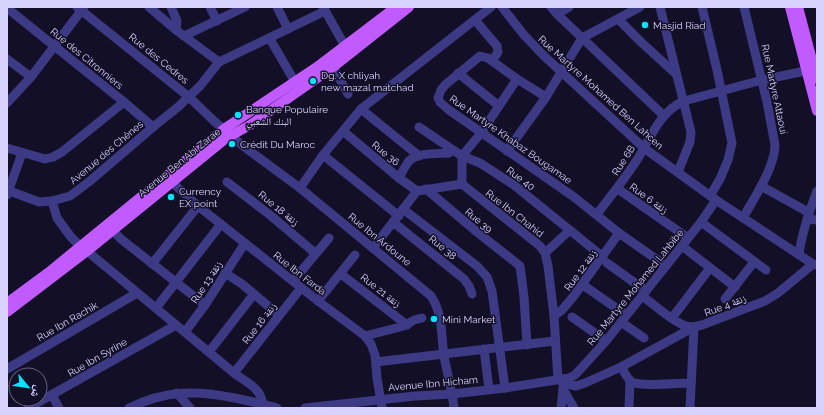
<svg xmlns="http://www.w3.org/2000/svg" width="824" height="415" font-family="Raleway,'Noto Naskh Arabic',sans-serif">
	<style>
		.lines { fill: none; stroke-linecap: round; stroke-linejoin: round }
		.minor { stroke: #3d3a85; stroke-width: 9 }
		.major { stroke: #c25bff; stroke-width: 10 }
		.poi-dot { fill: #00e5ff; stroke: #130f26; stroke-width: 1.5 }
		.labels { text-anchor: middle; stroke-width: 3; stroke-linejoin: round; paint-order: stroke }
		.poi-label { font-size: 10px; fill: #d9d4ff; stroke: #130f26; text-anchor: start }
		.street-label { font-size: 10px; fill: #d9d4ff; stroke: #130f26 }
	</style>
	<rect width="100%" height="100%" fill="#130f26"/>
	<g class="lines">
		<g class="minor">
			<path d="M77,7L189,97L214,121L243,146L300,188L431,296C443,314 441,335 444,356C447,373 452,390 454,408"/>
			<polyline points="149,7 176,30 219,62"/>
			<polyline points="171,7 177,21 176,30"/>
			<polyline points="210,7 217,21"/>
			<polyline points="277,7 288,29"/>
			<polyline points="323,7 345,46"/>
			<polyline points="502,7 524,35 543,55 644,148 716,200 813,264 817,265"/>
			<polyline points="551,7 557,14 663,115"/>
			<polyline points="660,7 691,132 690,142 678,172"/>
			<polyline points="702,7 717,70 732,143 728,160 720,179 710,196"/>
			<polyline points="7,8 124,102 153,127"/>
			<polyline points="557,14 569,7"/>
			<polyline points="618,19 641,42 676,74"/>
			<polyline points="475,20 497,46 498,52 492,61"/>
			<polyline points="184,36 245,7"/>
			<polyline points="270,39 295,82"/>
			<polyline points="7,59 31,77"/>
			<polyline points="333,67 348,94"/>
			<polyline points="458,73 499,106"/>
			<polyline points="546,97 517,79 488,58 480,56 445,85 441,90 438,98 440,102 449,110 574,197 619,233 666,266"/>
			<polyline points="7,103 31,77 84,7"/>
			<polyline points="361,109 419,156"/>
			<polyline points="419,127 462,156 480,163 514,185 603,257"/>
			<polyline points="343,131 399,178 417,191"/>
			<polyline points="7,148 45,159 53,157 62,152 124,102"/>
			<polyline points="507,151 546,97 582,38 640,7"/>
			<polyline points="323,155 399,216"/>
			<path d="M399,178C402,172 405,166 409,161C418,152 438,154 449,153"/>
			<polyline points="173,181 177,187 198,206 318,301 365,336 371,344 375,355 377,378 382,408"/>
			<polyline points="227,182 270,215 315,253"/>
			<polyline points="462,184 462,156 481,133 517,79"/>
			<polyline points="761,186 808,212"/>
			<polyline points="300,188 323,155 361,109 491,7"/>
			<polyline points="426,189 477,232 520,266 524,297 527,345"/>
			<polyline points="618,189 688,238"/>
			<polyline points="7,190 39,202 52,201 70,196 90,181 153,127 178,107 200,86 219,62 325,11"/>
			<polyline points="7,195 22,153"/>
			<polyline points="52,201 57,218 71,237 80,246"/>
			<polyline points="403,209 477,266 487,277 492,291 505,388"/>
			<path d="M597,214C610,197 623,181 635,163C650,141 658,112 684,101L762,80L805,71"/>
			<path d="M743,218C754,198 775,167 775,145L767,102L744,7"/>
			<polyline points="807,219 817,220"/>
			<polyline points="393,222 464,279 469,286 472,294"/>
			<polyline points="701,222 766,270"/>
			<polyline points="112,230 121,239 205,305"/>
			<polyline points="682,246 735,287"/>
			<polyline points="373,248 417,191 462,184 540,246 545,253 548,266 554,316 558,380"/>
			<path d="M87,251L234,373C244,381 263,389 262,404"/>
			<polyline points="545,253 570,230"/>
			<path d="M799,254C802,232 809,212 817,191"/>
			<polyline points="607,263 646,291"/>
			<polyline points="152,264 198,206"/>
			<polyline points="225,273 242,284 279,315"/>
			<polyline points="341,274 407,325"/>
			<polyline points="293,281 329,238"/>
			<polyline points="583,285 626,315"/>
			<path d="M642,296C654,304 672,322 686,326C691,328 697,326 702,325L765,301L778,293L813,264"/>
			<polyline points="725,299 754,262"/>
			<polyline points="318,301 355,255"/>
			<polyline points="156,308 221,224"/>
			<polyline points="554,316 562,310 573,297 619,233"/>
			<polyline points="572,317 606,341"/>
			<polyline points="672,318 710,268"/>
			<polyline points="621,322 644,338"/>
			<polyline points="185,332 205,305 245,243"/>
			<polyline points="365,336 404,326 414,320 422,318"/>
			<polyline points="484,349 489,389"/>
			<polyline points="209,352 254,294"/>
			<polyline points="376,362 555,341"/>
			<path d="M621,367C624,371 627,379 632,382C642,387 678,383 691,383"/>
			<polyline points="7,369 137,293"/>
			<polyline points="234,373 301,288"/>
			<polyline points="564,379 563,389 574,408"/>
			<polyline points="563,383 576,386 585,383 621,367 694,327"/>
			<polyline points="177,393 190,408"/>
			<polyline points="52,395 59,408"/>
			<polyline points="28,408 176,325"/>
			<path d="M129,408C166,390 196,390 235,398C249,401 263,404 277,408"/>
			<polyline points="305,408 415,396 452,394 505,388 569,378 575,375 606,341 701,222 716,200"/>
			<polyline points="561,408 563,389"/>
			<polyline points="629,408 630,381"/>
			<polyline points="690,408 694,327"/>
		</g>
		<g class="major">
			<polyline points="790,7 817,111"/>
			<polyline points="798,7 817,79"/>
			<polyline points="7,303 49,272 224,129 317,67 396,7"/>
			<polyline points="7,312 87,251 225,139 250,125 333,67 409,7"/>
		</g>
	</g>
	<g class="poi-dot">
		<circle cx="645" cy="25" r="4"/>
		<circle cx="313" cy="81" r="4"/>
		<circle cx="238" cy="115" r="4"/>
		<circle cx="232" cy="144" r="4"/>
		<circle cx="171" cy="197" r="4"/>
		<circle cx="434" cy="319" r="4"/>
	</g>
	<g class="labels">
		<g class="poi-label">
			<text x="653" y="29">Masjid Riad</text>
			<text x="321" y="79">Dg. X chliyah<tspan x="321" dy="12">new mazal matchad</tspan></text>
			<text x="246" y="113">Banque Populaire<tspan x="246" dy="12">البنك الشعبي</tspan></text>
			<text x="240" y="148">Crédit Du Maroc</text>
			<text x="179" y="195">Currency<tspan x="179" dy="12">EX point</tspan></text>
			<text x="442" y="323">Mini Market</text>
		</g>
		<g class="street-label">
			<text transform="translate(87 58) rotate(39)" y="4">Rue des Citronniers</text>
			<text transform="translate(159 58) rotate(39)" y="4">Rue des Cedres</text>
			<text transform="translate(775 89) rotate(78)" y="4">Rue Martyre Attaoui</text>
			<text transform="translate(601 92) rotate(42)" y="4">Rue Martyre Mohamed Ben Lahcen</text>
			<text transform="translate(511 139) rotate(35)" y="4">Rue Martyre Khabaz Bougamae</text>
			<text transform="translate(106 152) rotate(-40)" y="4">Avenue des Chênes</text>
			<text transform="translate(386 153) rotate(39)" y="4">Rue 36</text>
			<text transform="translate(623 160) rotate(-57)" y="4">Rue 6B</text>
			<text transform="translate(179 162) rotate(-39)" y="4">Avenue Ben Abi Zarae</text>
			<text transform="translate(521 178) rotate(36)" y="4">Rue 40</text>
			<text transform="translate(649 198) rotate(36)" y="4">Rue 6 زنقة</text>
			<text transform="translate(279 208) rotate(39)" y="4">Rue 18 زنقة</text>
			<text transform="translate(515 213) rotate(38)" y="4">Rue Ibn Chahid</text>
			<text transform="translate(479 220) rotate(40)" y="4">Rue 39</text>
			<text transform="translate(380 239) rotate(39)" y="4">Rue Ibn Ardoune</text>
			<text transform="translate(443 247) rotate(39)" y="4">Rue 38</text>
			<text transform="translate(580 270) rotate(-54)" y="4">Rue 12 زنقة</text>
			<text transform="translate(300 273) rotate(38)" y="4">Rue Ibn Farda</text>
			<text transform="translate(206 282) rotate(-57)" y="4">Rue 13 زنقة</text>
			<text transform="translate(635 287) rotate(-51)" y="4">Rue Martyre Mohamed Lahbibe</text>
			<text transform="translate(381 290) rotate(38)" y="4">Rue 21 زنقة</text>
			<text transform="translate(725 305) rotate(-21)" y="4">Rue 4 زنقة</text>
			<text transform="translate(67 321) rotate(-30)" y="4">Rue Ibn Rachik</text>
			<text transform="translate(259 323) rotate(-52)" y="4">Rue 16 زنقة</text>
			<text transform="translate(97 357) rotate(-30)" y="4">Rue Ibn Syrine</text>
			<text transform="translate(433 383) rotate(-5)" y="4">Avenue Ibn Hicham</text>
		</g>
	</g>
	<rect width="824" height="415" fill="none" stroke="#d9d4ff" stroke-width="16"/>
	<g transform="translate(28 387) rotate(119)"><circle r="19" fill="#130f26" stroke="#625e7d"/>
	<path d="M0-3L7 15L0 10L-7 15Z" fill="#00e5ff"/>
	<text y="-6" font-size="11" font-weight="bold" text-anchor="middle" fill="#d9d4ff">ش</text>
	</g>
</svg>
